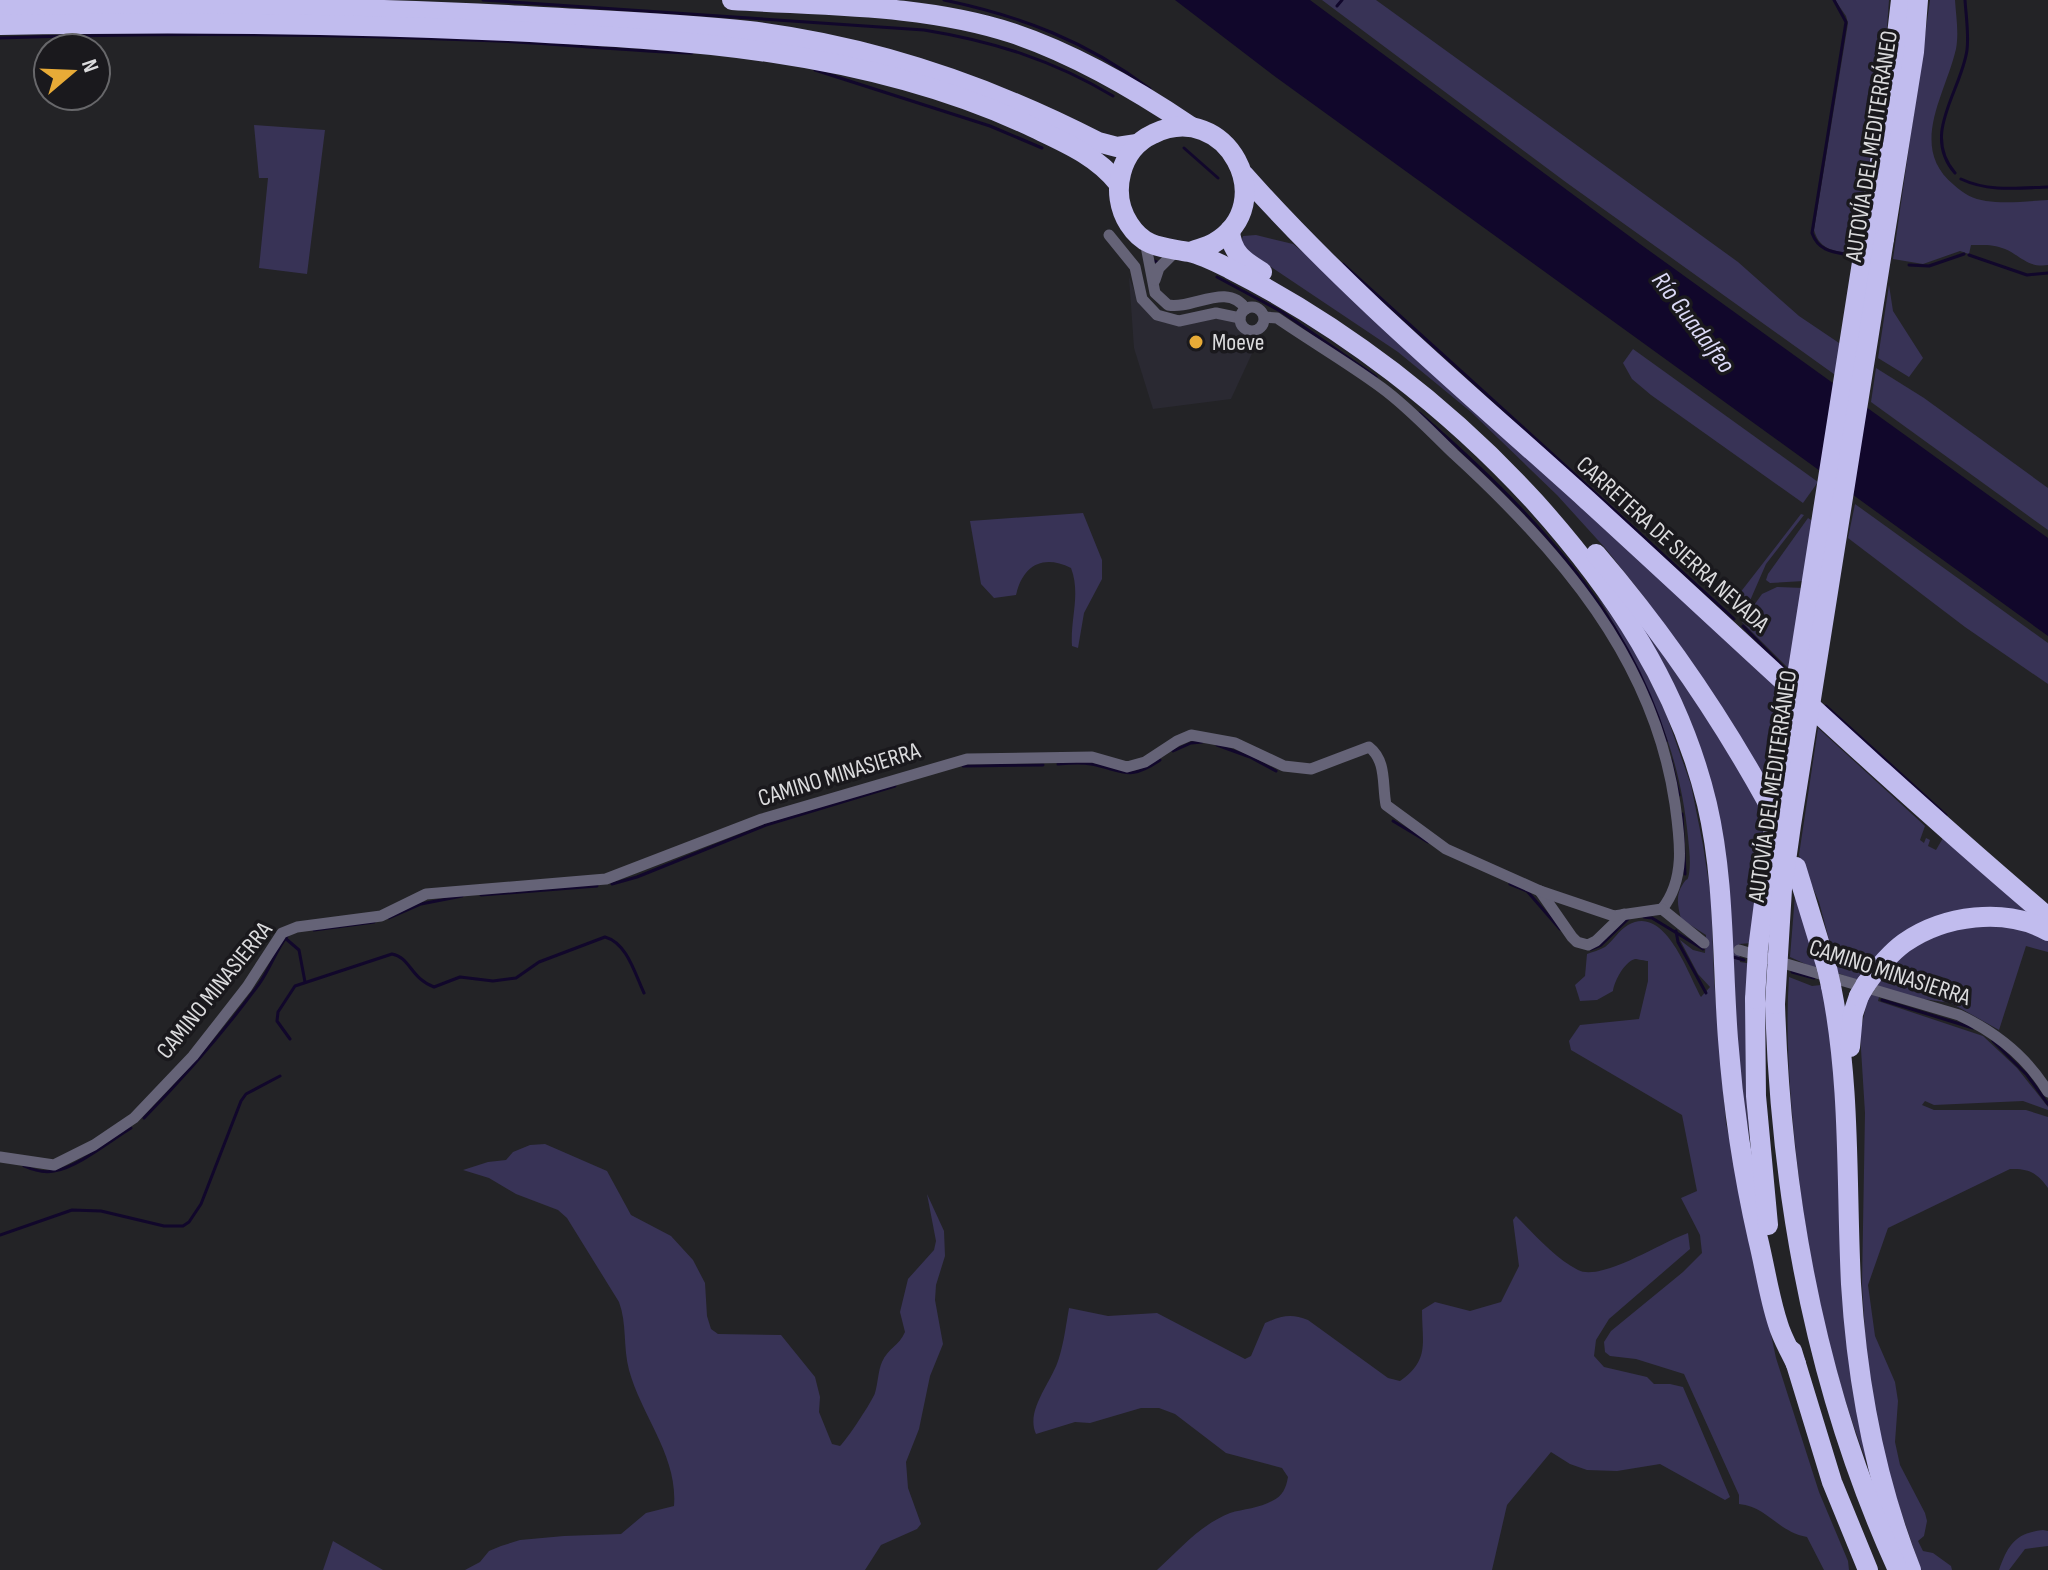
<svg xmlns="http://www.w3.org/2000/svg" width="2048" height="1570" font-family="'Sofia Sans Condensed',sans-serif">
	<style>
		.built { fill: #2a2932 }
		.green { fill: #383356 }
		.water { fill: #11072b }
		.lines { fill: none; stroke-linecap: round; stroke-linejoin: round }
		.stream { stroke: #11072b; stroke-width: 3 }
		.street { stroke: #656377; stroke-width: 11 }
		.highway { stroke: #c1bcee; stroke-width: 20 }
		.highway-bridge { stroke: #c1bcee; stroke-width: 20 }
		.poi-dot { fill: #e8ab37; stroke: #1a191d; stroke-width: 3 }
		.labels { text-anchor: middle; stroke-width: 7; stroke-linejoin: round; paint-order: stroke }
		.street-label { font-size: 24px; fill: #dbdbdd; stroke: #1a191d }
		.poi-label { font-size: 24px; fill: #dbdbdd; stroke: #1a191d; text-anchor: start }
		.water-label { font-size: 26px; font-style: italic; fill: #dbd9f6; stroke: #1a191d }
	</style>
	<rect width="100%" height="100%" fill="#232326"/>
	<polygon class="built" points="1129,277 1140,305 1165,323 1217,316 1235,318 1242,333 1260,336 1231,399 1153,409 1134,348"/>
	<g class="green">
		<polygon points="1322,0 1376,0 1738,262 1799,316 1842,345 1838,377 1567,183"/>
		<path d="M1835,0H1889L1886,41L1857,254C1837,251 1820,252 1814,230L1848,23L1846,16Z"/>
		<path d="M1930,0H1955C1956,16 1959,33 1956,49C1945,96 1908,147 1954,185C1964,194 1973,199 1986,201C2006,204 2028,201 2048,200V265C2028,268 2021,256 2005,249C1994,244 1982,245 1971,245L1969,254L1960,251L1923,264L1893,259Z"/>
		<polygon points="254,125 325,130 307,274 259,268 268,178 259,178"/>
		<polygon points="1256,235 1293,244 1325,270 1788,694 1771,795 1645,598 1606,549 1557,495 1471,412 1398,352 1240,246 1243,236"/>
		<polygon points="1889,285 1893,311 1923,358 1909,377 1878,358"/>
		<polygon points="1633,349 1818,482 1803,503 1651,395 1632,379 1623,363"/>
		<polygon points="1876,368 1924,398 2048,488 2048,530 1871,402"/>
		<polygon points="1855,504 2048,643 2048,684 1965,627 1848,538"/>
		<path d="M1083,513L1102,560V579L1084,613L1078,648L1072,646C1070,619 1081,594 1071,568C1043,554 1023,565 1016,595L994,598L981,584L970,521Z"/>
		<polygon points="1801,514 1804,515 1766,564 1749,603 1739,615 1729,607"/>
		<polygon points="1808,518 1814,522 1804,581 1770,583 1766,580 1768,574"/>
		<polygon points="1777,587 1804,588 1791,671 1742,622 1762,594"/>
		<path d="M1595,592L1635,650L1665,711L1691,785L1703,845L1711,897L1714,979L1726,1123L1739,1184L1776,1358L1819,1492L1848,1561L1849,1570H1824L1807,1537C1778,1532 1768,1507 1739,1504V1495L1684,1374L1636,1359L1610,1356L1605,1352L1604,1342L1611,1331L1683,1272L1702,1253L1700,1235L1681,1198L1697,1191L1682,1115L1571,1050L1569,1041L1580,1025L1639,1019L1648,981V961C1646,961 1637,959 1635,959C1624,962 1614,982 1613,991L1597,1000L1580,1001L1575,985L1585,976L1587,954C1592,952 1600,950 1605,947C1613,941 1619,930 1628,925C1665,904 1688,974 1701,997L1710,987L1698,974L1680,940L1693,950L1705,953L1706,935L1681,919C1678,907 1675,895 1683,884C1688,876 1687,883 1689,874C1691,862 1689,849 1688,837C1679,744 1643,670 1595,592Z"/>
		<path d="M1628,606L1645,625L1719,735L1767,820L1752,943L1739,944L1740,962L1752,964C1742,1035 1746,1103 1752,1174L1738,1097L1723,857Z"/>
		<polygon points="1818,728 1925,826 1920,840 1924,843 1926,838 1930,840 1928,846 1936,850 1943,838 2035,918 1969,912 1859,981 1838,973 1819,902 1799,855"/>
		<polygon points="1796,883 1823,972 1790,957"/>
		<polygon points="1994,924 2029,931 2048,941 2048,952 2026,946 1999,1030 1951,1003 1923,999 1873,986 1902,953 1947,931"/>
		<path d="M1789,977L1812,986L1821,985L1833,1041L1873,1478C1831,1374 1808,1264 1796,1153C1790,1095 1785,1036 1789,977Z"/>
		<path d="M1869,993L1879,997L1878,1001L1983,1036L2017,1068L2048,1107V1110L2023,1101L1934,1105L1925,1101L1922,1105L1934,1110H2026L2048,1117V1188C2037,1173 2029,1168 2010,1169L1888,1228L1868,1285L1875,1336L1895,1382L1898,1401L1895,1442L1900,1465L1925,1513L1927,1521L1924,1536L1918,1541L1923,1551L1933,1553L1951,1566L1952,1570H1921L1891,1482L1878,1428L1866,1350L1862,1284L1865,1113L1860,1033Z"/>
		<path d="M545,1144L607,1171L631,1215L671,1236L693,1260L705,1283L707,1316L711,1329L718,1334L781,1335L815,1377L820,1397L819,1412L832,1444L840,1446C846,1441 873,1400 875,1393C878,1383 878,1371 882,1362C888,1348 899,1346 905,1332L900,1312L908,1279L934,1250L936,1241L927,1194L944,1231L945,1256L936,1285L935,1300L943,1344L930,1376L919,1429L906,1462L908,1488L921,1524L917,1529L881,1545L865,1570H465L480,1562L489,1551L501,1546L520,1540L564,1536L621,1534L646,1513L674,1506C678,1456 642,1417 629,1370C623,1347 627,1323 619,1302L567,1218L558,1210L516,1194L489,1178L463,1170L488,1162L506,1160L513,1152L530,1145Z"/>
		<path d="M1516,1216C1534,1234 1555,1258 1578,1270C1601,1282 1662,1242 1688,1233L1690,1249L1609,1319L1596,1340L1594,1356L1604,1367L1647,1377L1654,1384H1670L1683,1387L1730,1497L1725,1500L1660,1464L1617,1471L1587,1470L1570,1464L1551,1452L1507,1505L1492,1570H1157C1180,1549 1200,1525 1230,1513C1243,1509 1260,1508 1272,1501C1283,1496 1286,1488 1288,1477L1282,1468L1226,1453L1175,1414L1159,1408H1141L1090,1423L1075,1422L1036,1434C1025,1410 1052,1382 1059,1358C1064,1342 1066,1325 1069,1308L1108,1316L1157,1313L1245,1359L1251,1356L1265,1323C1281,1316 1291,1313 1308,1320L1388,1378L1400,1381C1430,1360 1422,1343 1422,1310L1435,1302L1470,1311L1501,1302L1519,1266L1513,1220Z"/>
		<path d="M2043,1530L2048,1531V1546L2025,1549L2009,1570H1999C2008,1545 2015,1533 2043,1530Z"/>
		<polygon points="333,1541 383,1570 323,1570"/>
	</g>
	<polygon class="water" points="1175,0 1310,0 1640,244 2048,538 2048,636 1277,78"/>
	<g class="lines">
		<g class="stream">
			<path d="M483,0L924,30C992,41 1053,60 1113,96"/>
			<path d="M944,0C1021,16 1086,41 1150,89"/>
			<path d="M1834,0L1846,22L1812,233C1819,253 1836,252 1855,256"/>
			<polyline points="1337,6 1342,0"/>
			<path d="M0,38C166,32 333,34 498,41C563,44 628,51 692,53"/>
			<polyline points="815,70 990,126 1042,148"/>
			<polyline points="1184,148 1218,178"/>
			<path d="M1955,173C1921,134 1961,92 1967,50C1969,34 1966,16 1965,0"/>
			<path d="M1961,179C1988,192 2019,188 2048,187"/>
			<polyline points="1969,255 2027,275 2048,273"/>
			<polyline points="1155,261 1157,262"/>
			<polyline points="1343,264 1734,619"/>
			<polyline points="1909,265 1929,266 1964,254"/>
			<polyline points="1217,277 1282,312 1376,377"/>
			<path d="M1419,413C1523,503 1625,605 1666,741"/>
			<polyline points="1743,626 1783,667"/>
			<polyline points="1826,706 1946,815"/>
			<polyline points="1217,745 1250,757 1276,771"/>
			<polyline points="1173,751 1191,743 1202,742"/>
			<polyline points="1671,760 1679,795"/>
			<path d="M1058,764C1069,763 1081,762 1091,764C1123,770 1128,782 1160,760"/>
			<polyline points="963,766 1043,765"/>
			<polyline points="1682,814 1685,874"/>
			<polyline points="1393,821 1428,842"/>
			<polyline points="612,884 637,877 766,825 895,786"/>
			<polyline points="1510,884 1527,891 1560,929"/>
			<polyline points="481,895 597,886"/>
			<polyline points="1644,917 1652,918 1703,949"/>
			<polyline points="389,918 421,904 462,896"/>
			<polyline points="314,930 374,922"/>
			<polyline points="1676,931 1678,942 1706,993"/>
			<polyline points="285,938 299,950 305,982"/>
			<polyline points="1591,949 1601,945 1628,919"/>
			<polyline points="1733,957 1744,960"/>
			<polyline points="1792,972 1814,978"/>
			<polyline points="1882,1000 1973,1028"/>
			<path d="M290,1039L277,1021L278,1012L295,986L392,954C410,957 411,979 434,987L460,977L493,981L516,978L539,962L605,937C627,943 635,974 644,993"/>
			<polyline points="1993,1041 2027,1075 2048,1104"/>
			<path d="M144,1118C185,1076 224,1032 259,984C270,969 276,950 287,936"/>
			<path d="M24,1166C33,1170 44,1173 54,1171C77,1168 111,1140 131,1128"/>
			<polyline points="0,1235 72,1210 101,1211 164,1226 183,1226 189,1222 201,1204 241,1101 246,1094 280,1076"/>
		</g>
		<g class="street">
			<polyline points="1109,235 1135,267 1142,299 1157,315 1179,321 1216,313 1240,318"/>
			<path d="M1145,241L1155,293L1168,305C1193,310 1227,281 1246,309"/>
			<polyline points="1155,280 1159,268 1175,252"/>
			<circle cx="1252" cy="319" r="12"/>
			<path d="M1264,317L1277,318C1312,342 1348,363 1382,388C1408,407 1431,432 1454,454C1559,550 1654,659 1675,804C1680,840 1686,879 1662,909"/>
			<polyline points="1540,891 1572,937 1577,942 1588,945 1596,941 1624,914"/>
			<polyline points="1662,909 1704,943"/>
			<path d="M1739,950L1959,1015C1995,1032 2027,1057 2048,1092"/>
			<path d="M0,1157L54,1165L94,1145L134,1118L193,1056L247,987L282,933L297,927L381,916L426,894L606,879L762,819L967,759L1092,757L1127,767L1145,762L1177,741L1191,735L1235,743L1284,766L1311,769L1369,747C1387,761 1382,785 1386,805L1446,849L1540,891L1614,916L1662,909"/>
		</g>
		<g class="highway">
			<path d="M732,0C824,6 923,4 1012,33C1075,54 1135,89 1190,126"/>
			<path d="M0,10C169,6 339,6 508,15C588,20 669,22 749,31C872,46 989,86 1098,142L1117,147L1137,144"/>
			<path d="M0,25C169,22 339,23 508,31C686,40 864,49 1028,125C1061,141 1095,154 1118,183"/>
			<path d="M1244,175C1348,292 1470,394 1586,499C1739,639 1890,783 2048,917"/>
			<path d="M1230,230C1231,253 1244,261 1262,272"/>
			<polyline points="1866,237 1886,129 1901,0"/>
			<polyline points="1884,239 1914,52 1918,0"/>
			<path d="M1190,252C1197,249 1207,247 1214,243C1282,204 1226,98 1153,134C1120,149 1109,193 1129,224C1145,249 1164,247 1189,252C1203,255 1218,263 1230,269C1343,326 1450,409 1535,502C1614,590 1679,687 1707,804C1725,881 1722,961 1728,1039C1733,1107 1743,1173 1758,1239C1765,1267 1769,1297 1778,1324C1782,1338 1790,1351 1796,1364"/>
			<path d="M1596,554C1662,631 1719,714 1768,803"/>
			<polyline points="1796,867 1827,968"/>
			<path d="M1866,984C1877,969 1889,954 1904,943C1944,915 2005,907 2048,931"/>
			<path d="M1831,986C1851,1085 1846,1184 1851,1284C1857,1382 1875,1479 1911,1570"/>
			<polyline points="1755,999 1756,1096 1768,1225"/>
			<path d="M1775,1004C1781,1199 1816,1391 1898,1570"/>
			<polyline points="1850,1047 1853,1014 1859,996"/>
			<polyline points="1792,1351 1832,1482 1868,1570"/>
		</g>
		<g class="highway-bridge">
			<polyline points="1827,968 1831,986"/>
			<polyline points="1859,996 1866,984"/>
			<polyline points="1755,999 1758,949 1777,803 1866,237"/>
			<polyline points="1775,1004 1782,889 1791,825 1884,239"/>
		</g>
	</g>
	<circle class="poi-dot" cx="1196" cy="342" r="8"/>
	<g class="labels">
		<g class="street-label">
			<text transform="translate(1871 146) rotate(-81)" y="8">AUTOVÍA DEL MEDITERRÁNEO</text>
			<text transform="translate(1673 544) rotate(42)" y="8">CARRETERA DE SIERRA NEVADA</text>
			<text transform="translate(839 774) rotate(-17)" y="8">CAMINO MINASIERRA</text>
			<text transform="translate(1772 786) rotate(-82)" y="8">AUTOVÍA DEL MEDITERRÁNEO</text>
			<text transform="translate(1890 972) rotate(18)" y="8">CAMINO MINASIERRA</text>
			<text transform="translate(214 990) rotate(-51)" y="8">CAMINO MINASIERRA</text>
		</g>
		<g class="poi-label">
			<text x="1212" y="350">Moeve</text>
		</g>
		<g class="water-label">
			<text transform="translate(1694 322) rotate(53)" y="9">Río Guadalfeo</text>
		</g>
	</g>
	<g transform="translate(72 72) rotate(71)"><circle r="38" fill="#1a191d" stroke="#67676a" stroke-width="2"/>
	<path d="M0-6L14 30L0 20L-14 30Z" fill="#e8ab37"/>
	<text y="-12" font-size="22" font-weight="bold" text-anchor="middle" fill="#dbdbdd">N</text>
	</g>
</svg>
